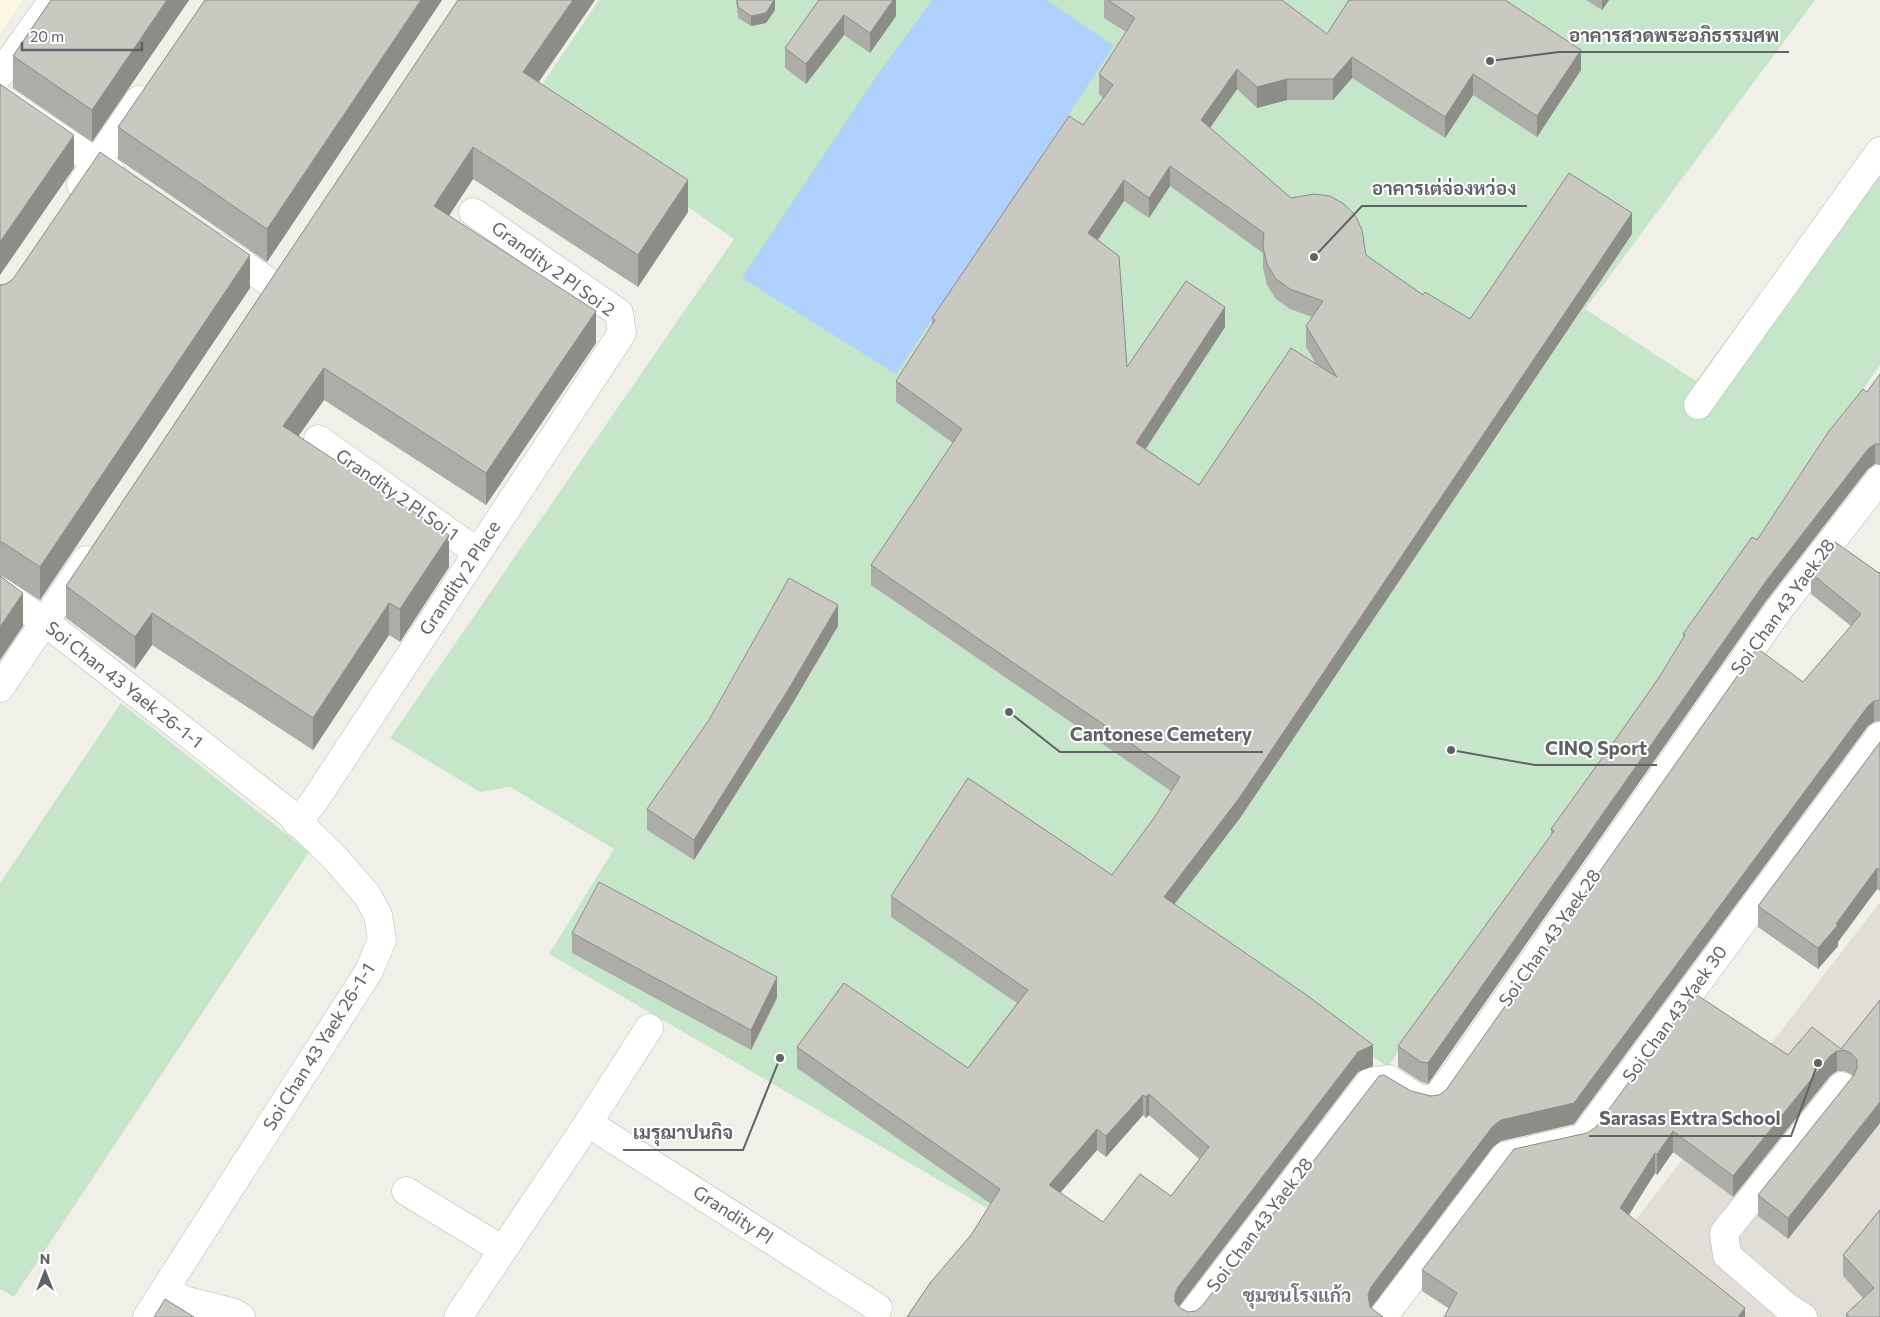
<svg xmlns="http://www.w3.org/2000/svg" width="1880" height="1317" font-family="Commissioner,Sarabun,sans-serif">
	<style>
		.commercial { fill: #fdf9e1 }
		.education { fill: #e0ded6 }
		.green { fill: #c6e6c9 }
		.water { fill: #aed2fb }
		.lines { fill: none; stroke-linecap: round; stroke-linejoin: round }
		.minor-casing { stroke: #b5b7bb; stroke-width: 29 }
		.minor { stroke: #fff; stroke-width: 28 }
		.wall { fill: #adada7; fill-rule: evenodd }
		.shaded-wall { fill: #8d8d88 }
		.building { fill: #c9c9c2; stroke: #8d8d88; fill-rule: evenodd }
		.labels { text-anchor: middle; stroke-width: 4; stroke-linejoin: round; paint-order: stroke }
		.street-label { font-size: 18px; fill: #5f6267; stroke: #fff }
		.neighbourhood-label { font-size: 19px; font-weight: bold; fill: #707479; stroke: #fff }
		.leader { fill: none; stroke: #5f6267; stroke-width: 2 }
		.callout-dot { fill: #5f6267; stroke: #fff; stroke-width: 2 }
		.callout-label { font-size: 19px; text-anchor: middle; font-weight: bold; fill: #5f6267; stroke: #fff; stroke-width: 4; stroke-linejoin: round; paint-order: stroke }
	</style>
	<rect width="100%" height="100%" fill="#f0efe8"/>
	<polygon class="commercial" points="0,0 22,0 0,33"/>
	<polygon class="education" points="1880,902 1880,1317 1562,1317 1632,1225"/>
	<g class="green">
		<polygon points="599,0 1815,0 1585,309 1696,381 1856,163 1880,178 1880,365 1388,1067 1176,924 987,1208 549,954 614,849 510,787 480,792 390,738 734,239 533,98"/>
		<polygon points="121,703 309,852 14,1297 0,1289 0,883"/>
	</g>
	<polygon class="water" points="932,0 1047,0 1114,46 896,374 742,278 876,77"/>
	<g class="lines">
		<g class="minor-casing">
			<g id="minor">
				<polyline points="0,74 53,0"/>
				<polyline points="0,98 111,172"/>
				<polyline points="81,185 139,100"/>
				<polyline points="218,247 272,284"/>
				<polyline points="1698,405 1880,151"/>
				<polyline points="318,439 477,552"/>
				<polyline points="0,591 45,622 288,812 336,859 367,895 378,915 382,940 369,971 147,1317"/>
				<polyline points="0,688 86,560"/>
				<polyline points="297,823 315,800 622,333 619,313 473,212"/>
				<polyline points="588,1123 878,1308"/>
				<polyline points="406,1191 501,1249"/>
				<polyline points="165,1290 184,1300 232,1312 241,1317"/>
				<polyline points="458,1317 588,1123 649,1028"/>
				<polyline points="1190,1317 1370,1082 1388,1079 1415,1097 1434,1101 1457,1071 1778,611 1880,479"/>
				<polyline points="1383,1317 1505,1156 1583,1138 1880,736"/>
				<polyline points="1803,1317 1787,1307 1727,1255 1724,1233 1842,1086"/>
			</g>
		</g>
		<use href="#minor" class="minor"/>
	</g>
	<g class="wall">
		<polygon points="51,0 189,0 92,142 13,88 13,56"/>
		<polygon points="205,0 442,0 267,262 118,159 118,127"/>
		<polygon points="458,0 595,0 539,82 688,212 638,287 473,179 449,216 596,343 486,505 324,400 298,436 449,567 400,642 389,635 313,750 152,645 135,669 66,618 66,586"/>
		<polygon points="736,0 775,0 775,10 766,23 751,26 738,18"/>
		<polygon points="819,0 896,0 896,16 870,53 844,35 806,84 785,68 785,48"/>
		<path d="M1104,0H1282L1327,34L1349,0H1505L1581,50V70L1537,137L1473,95L1445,138L1352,78L1333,100H1287L1257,108L1237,89L1210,128L1291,198L1314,194L1330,196L1344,204L1355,215L1362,230L1366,255L1423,295L1425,292L1470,319L1569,173L1632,213V234L1240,818L1174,904L1308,996L1373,1045V1066L1358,1072L1179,1306L1180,1308L1188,1312L1196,1311L1202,1306L1379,1076L1384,1075L1411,1091L1431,1096L1439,1095L1446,1090L1757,648L1803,682L1851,626L1811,594V573L1835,542L1879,573L1880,572V721L1874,722L1868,726L1574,1124L1501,1141L1493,1147L1371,1308L1383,1317H907L930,1283L971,1235L991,1204L797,1068V1047L844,983L968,1068L1017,1003L891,917V896L968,778L1112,875L1154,818L1171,791L871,585V565L953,443L896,402V381L932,325V318L1069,116L1083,125L1103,98L1099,94V74L1126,32L1104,18ZM1170,186L1263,253V268L1267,285L1276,299L1290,309L1312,317L1306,326V347L1316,364L1291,348L1199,485L1146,449L1225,327V307L1186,281L1127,367L1119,256L1098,240L1124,201L1149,218ZM1143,1115L1146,1118L1149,1115L1199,1159L1171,1196L1140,1174L1103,1222L1060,1193L1097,1150L1106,1157Z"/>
		<polygon points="1586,0 1609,0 1602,10"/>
		<polygon points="0,285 250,288 40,600 2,576 0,576 23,626 0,660"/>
		<polygon points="1880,374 1880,465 1875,464 1868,469 1766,601 1428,1084 1421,1082 1398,1067 1398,1046 1551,835 1551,829 1618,736 1658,679 1683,638 1683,634 1757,540"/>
		<polygon points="838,626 788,711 694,860 647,830 647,809"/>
		<polygon points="1880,742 1880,891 1877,889 1838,942 1838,946 1818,969 1758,927 1758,906"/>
		<polygon points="572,933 777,998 751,1050 572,953"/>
		<polygon points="1880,1000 1880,1123 1788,1239 1758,1216 1758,1195 1853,1076 1851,1074 1844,1071 1837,1071 1830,1076 1733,1197 1673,1152 1657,1175 1655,1173 1629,1215 1745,1317 1448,1308 1422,1291 1422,1270 1587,1133 1788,1055 1841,1049"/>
		<polygon points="1880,1209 1880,1317 1846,1317 1846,1314 1863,1298 1843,1276 1843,1255"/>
	</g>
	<g class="shaded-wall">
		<polygon points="167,0 189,0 92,142 92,110"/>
		<polygon points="421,0 442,0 267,262 267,229"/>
		<polygon points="573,0 595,0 523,104 523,72"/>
		<polygon points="775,0 775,10 766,23 751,26 751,16"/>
		<polygon points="893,0 896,0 896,16 870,53 870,33"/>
		<polygon points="1602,0 1609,0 1602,10"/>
		<polygon points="844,15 844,35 806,84 806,64"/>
		<polygon points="1581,50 1581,70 1537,137 1537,116"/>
		<polygon points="1352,57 1352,78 1333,100 1333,79"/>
		<polygon points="1237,69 1237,89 1201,141 1201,120"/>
		<polygon points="1473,74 1473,95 1445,138 1445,117"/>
		<polygon points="1287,79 1287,100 1257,108 1257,87"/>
		<polygon points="74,135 74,168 0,275 0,242"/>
		<polygon points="473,147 473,179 434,238 434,206"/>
		<polygon points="1170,166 1170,186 1149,218 1149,198"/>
		<polygon points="688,180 688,212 638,287 638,255"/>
		<polygon points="1124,180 1124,201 1088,254 1088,233"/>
		<polygon points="1632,213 1632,234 1240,818 1164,918 1164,897"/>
		<polygon points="250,255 250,288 40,600 40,567"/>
		<polygon points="1225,307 1225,327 1136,463 1136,443"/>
		<polygon points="596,311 596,343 486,505 486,473"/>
		<polygon points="324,368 324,400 283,458 283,426"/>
		<polygon points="1875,444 1875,464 1868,469 1766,601 1428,1084 1428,1063 1766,581 1868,449"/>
		<polygon points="449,535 449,567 400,642 400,609"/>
		<polygon points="23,593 23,626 0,660 0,627"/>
		<polygon points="389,603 389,635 313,750 313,718"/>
		<polygon points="838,605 838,626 788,711 694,860 694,840"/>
		<polygon points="152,613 152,645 135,669 135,637"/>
		<polygon points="1874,701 1874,722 1868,726 1574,1124 1501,1141 1493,1147 1371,1308 1368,1316 1368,1295 1371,1287 1493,1126 1868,706"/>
		<polygon points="1877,868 1877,889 1838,942 1838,946 1818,969 1818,948"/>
		<polygon points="777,977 777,998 751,1050 751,1030"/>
		<polygon points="1373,1045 1373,1066 1358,1072 1178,1308 1175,1314 1175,1294 1178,1287 1358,1052"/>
		<polygon points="1837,1051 1837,1071 1830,1076 1733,1197 1733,1176 1830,1056"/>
		<polygon points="1149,1094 1149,1115 1146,1118 1146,1097"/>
		<polygon points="1143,1095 1143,1115 1106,1157 1106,1136"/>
		<polygon points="1880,1102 1880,1123 1788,1239 1788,1218"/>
		<polygon points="1097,1129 1097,1150 1049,1206 1049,1185"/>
		<polygon points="1673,1131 1673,1152 1657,1175 1657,1154"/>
		<polygon points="1655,1153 1655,1173 1620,1229 1620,1208"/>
		<polygon points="1745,1308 1745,1317 1738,1317"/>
	</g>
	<g class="building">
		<polygon points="51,0 167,0 92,110 13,56"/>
		<polygon points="205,0 421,0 267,229 118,127"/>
		<polygon points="458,0 573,0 523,72 688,180 638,255 473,147 434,206 596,311 486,473 324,368 283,426 449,535 400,609 389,603 313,718 152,613 135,637 66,586"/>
		<polygon points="737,0 774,0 766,13 751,16 738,7"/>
		<polygon points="819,0 893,0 870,33 844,15 806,64 785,48"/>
		<path d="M1108,0H1282L1327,34L1349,0H1505L1581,50L1537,116L1473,74L1445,117L1352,57L1333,79H1287L1257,87L1237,69L1201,120L1291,198L1314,194L1330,196L1344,204L1355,215L1362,230L1366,255L1423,295L1425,292L1470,319L1569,173L1632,213L1240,797L1164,897L1308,996L1373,1045L1358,1052L1178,1287L1175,1294V1302L1180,1308L1188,1312L1196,1311L1202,1306L1379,1076L1384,1075L1411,1091L1431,1096L1439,1095L1446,1090L1757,648L1803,682L1861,614L1811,573L1835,542L1879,573L1880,572V700L1874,701L1868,706L1574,1103L1501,1120L1493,1126L1371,1287L1368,1295L1370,1307L1383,1317H907L930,1283L971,1235L1000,1189L797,1047L844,983L968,1068L1028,990L891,896L968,778L1112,875L1154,818L1180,777L871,565L962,429L896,381L935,320L932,318L1069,116L1083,125L1113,85L1099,74L1135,18ZM1170,166L1264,233L1263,247L1267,264L1276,279L1290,289L1323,301L1306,326L1337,377L1291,348L1199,485L1136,443L1225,307L1186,281L1127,367L1119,256L1088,233L1124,180L1149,198ZM1149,1094L1209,1147L1171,1196L1140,1174L1103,1222L1049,1185L1097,1129L1106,1136L1143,1095L1146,1097Z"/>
		<polygon points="0,84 74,135 0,242"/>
		<polygon points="100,152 250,255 40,567 2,542 0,543 0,285 6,284 13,279"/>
		<polygon points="1880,374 1880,444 1875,444 1868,449 1766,581 1428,1063 1421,1062 1398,1046 1554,831 1551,829 1618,736 1658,679 1685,635 1683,634 1752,537 1757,540 1829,431 1863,389 1867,392"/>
		<polygon points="0,576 23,593 0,627"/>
		<polygon points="789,578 838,605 788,690 694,840 647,809 709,720"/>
		<polygon points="1880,742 1880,870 1877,868 1836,924 1838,925 1818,948 1758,906"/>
		<polygon points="599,882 777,977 751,1030 572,933"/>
		<polygon points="1694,993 1788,1055 1812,1027 1841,1049 1880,1000 1880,1102 1788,1218 1758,1195 1854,1075 1857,1068 1857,1060 1851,1053 1844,1050 1837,1051 1830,1056 1733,1176 1673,1131 1657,1154 1655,1153 1620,1208 1745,1308 1738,1317 1444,1317 1457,1293 1422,1270 1514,1149 1587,1133 1596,1127"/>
		<polygon points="1880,1210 1880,1317 1850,1317 1846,1314 1874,1288 1843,1255"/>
		<polygon points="165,1299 194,1317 154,1317"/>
	</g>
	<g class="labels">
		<g class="street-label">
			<text transform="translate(553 269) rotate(36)" y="6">Grandity 2 Pl Soi 2</text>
			<text transform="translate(397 495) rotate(35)" y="6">Grandity 2 Pl Soi 1</text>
			<text transform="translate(460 578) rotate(-57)" y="6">Grandity 2 Place</text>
			<text transform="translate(1783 607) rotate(-54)" y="6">Soi Chan 43 Yaek 28</text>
			<text transform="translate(124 685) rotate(38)" y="6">Soi Chan 43 Yaek 26-1-1</text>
			<text transform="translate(1550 938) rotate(-55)" y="6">Soi Chan 43 Yaek 28</text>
			<text transform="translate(1675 1014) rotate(-54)" y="6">Soi Chan 43 Yaek 30</text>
			<text transform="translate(319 1047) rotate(-58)" y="6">Soi Chan 43 Yaek 26-1-1</text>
			<text transform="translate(733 1215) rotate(33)" y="6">Grandity Pl</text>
			<text transform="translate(1260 1225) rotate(-53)" y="6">Soi Chan 43 Yaek 28</text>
		</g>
		<g class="neighbourhood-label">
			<text x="1297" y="1302">ชุมชนโรงแก้ว</text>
		</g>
	</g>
	<path class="leader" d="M1490 61L1559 52H1789M1314 257L1362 206H1527M1009 712L1060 752H1263M1451 750L1535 765H1657M1818 1063L1791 1136H1589M780 1058L743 1150H623"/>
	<g class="callout-dot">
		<circle cx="1490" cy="61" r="5"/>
		<circle cx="1314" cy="257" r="5"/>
		<circle cx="1009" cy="712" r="5"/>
		<circle cx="1451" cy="750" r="5"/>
		<circle cx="1818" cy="1063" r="5"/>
		<circle cx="780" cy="1058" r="5"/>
	</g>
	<g class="callout-label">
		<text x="1674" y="42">อาคารสวดพระอภิธรรมศพ</text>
		<text x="1444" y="195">อาคารเต่จ่องหว่อง</text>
		<text x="1161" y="741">Cantonese Cemetery</text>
		<text x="1596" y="755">CINQ Sport</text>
		<text x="1690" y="1125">Sarasas Extra School</text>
		<text x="683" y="1139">เมรุฌาปนกิจ</text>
	</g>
	<g transform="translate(45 1272)" stroke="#ffffff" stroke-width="4" paint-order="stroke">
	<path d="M0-4L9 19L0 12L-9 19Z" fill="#5f6267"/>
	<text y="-8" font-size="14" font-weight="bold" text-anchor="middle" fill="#5f6267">N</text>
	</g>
	<path d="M22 42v8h120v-8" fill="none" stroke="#5f6267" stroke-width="2.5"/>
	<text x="30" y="42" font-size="15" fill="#5f6267" stroke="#ffffff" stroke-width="4" paint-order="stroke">20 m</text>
</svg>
